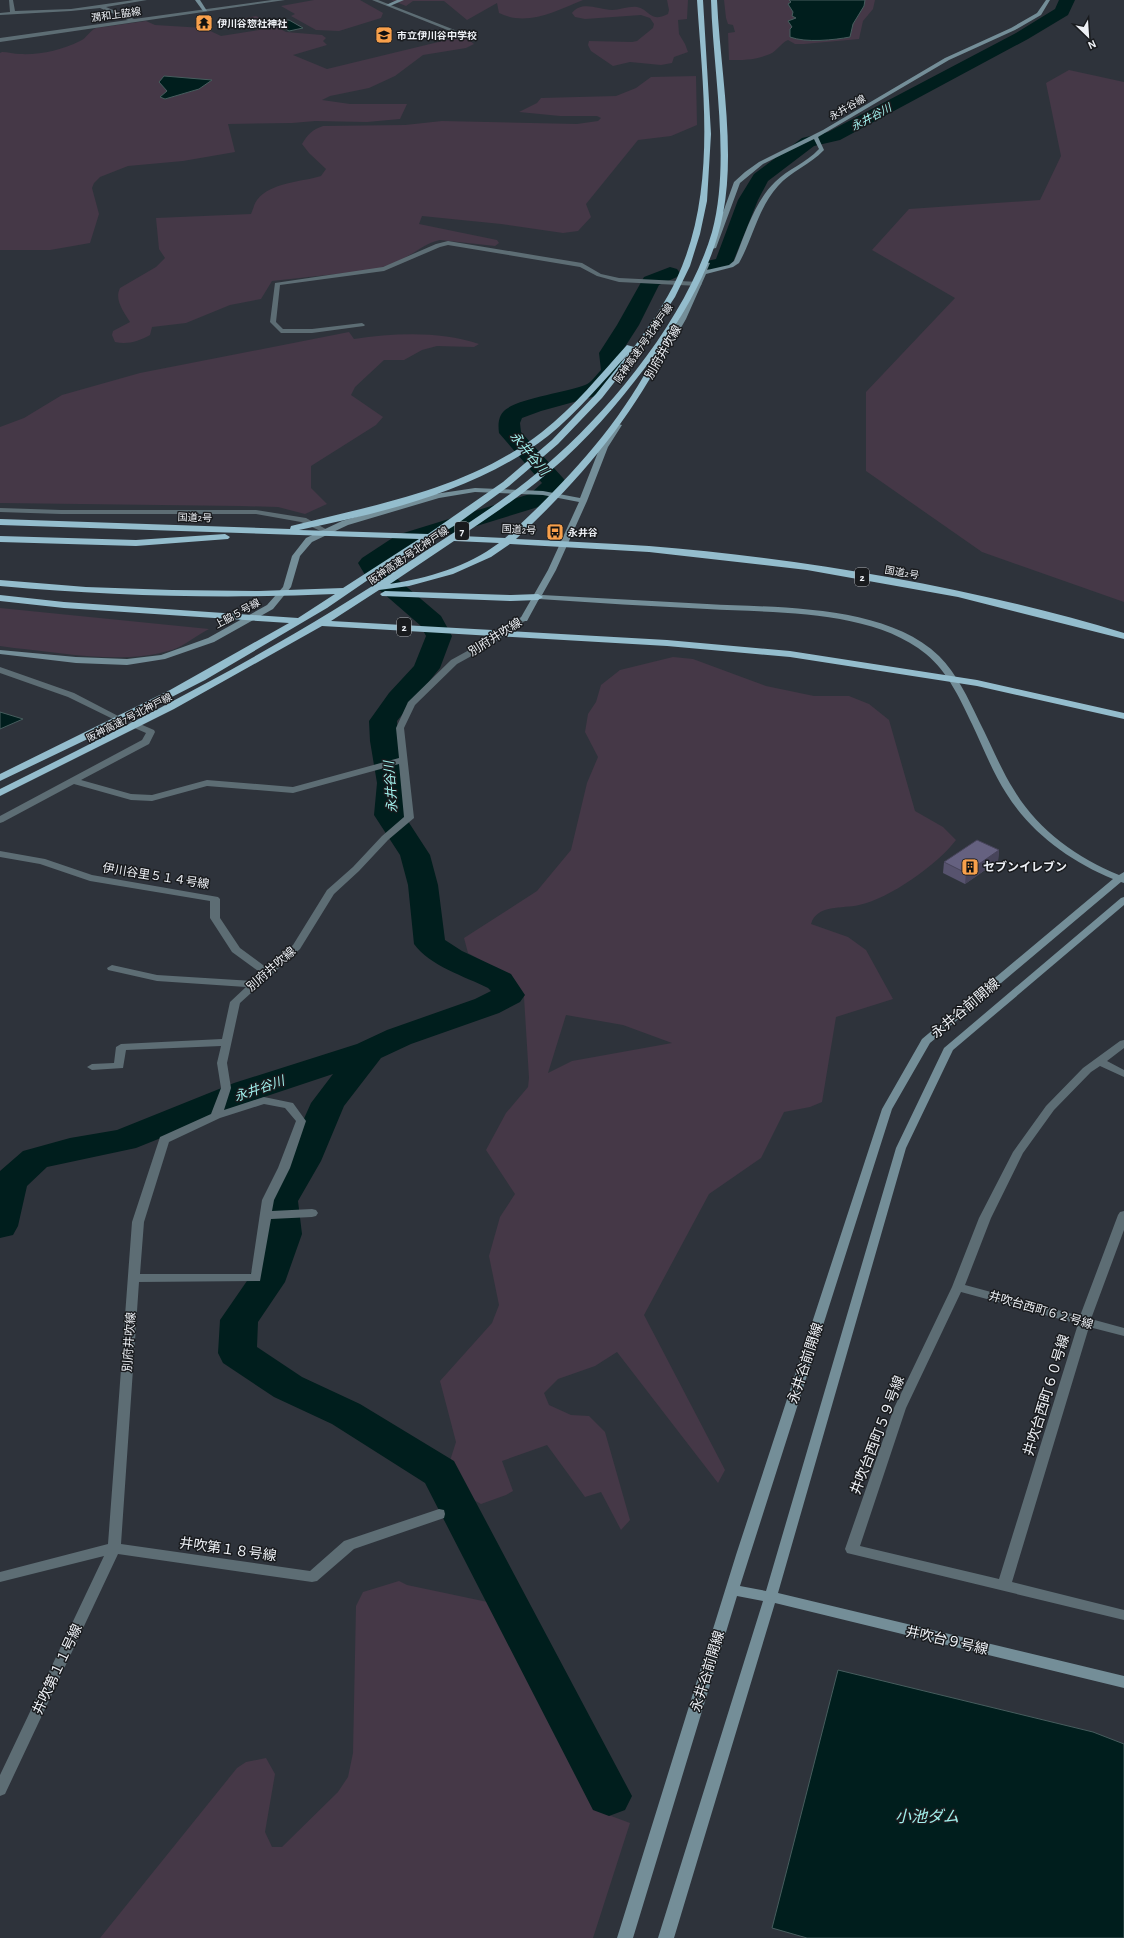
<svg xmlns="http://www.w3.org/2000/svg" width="1124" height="1938" font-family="'Alegreya Sans','Noto Sans JP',sans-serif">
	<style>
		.green { fill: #453847; fill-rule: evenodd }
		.water { fill: #001e1d; stroke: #475d5e }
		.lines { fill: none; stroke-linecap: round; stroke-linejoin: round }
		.river { fill: #001e1d; fill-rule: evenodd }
		.street-tunnel { stroke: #4b4f57; stroke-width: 8; stroke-dasharray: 8 4.5; stroke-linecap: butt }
		.street { fill: #5d6d74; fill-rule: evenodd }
		.secondary { fill: #748e98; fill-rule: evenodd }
		.highway { fill: #94bdcd; fill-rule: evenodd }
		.wall { fill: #57536e }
		.shaded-wall { fill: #47445a }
		.building { fill: #656180; stroke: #47445a }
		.labels { text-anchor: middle; stroke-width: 3; stroke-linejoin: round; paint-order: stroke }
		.far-street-label { font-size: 10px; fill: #edf0f5; stroke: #191b1e }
		.far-poi-label { font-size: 10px; font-weight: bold; fill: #edf0f5; stroke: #191b1e; text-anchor: start }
		.far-water-label { font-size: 11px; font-style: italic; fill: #a1f1ed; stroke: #191b1e }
		.shield { fill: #191b1e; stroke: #adb0b4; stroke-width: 1 }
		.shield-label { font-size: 11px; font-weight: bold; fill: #edf0f5 }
		.street-label { font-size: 12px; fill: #edf0f5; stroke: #191b1e }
		.poi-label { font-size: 12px; font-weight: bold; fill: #edf0f5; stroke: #191b1e; text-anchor: start }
		.water-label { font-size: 13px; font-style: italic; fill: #a1f1ed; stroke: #191b1e }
		.near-street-label { font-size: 14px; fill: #edf0f5; stroke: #191b1e }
		.near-water-label { font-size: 16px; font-style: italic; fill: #a1f1ed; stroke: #191b1e }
	</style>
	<rect width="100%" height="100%" fill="#2e333b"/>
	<g class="green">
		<polygon points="314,0 360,0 383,13 381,18 339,31 316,30 291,16 295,14 281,6"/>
		<path d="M391,0H583C556,11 527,27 499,13L497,3L467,20L444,1H413L406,6Z"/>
		<path d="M667,0H688L687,19L678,20L679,34L685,44L688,52L674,57L672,63L661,65L630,62L613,66L591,51L588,45L589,41L632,42L637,41L653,28L654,24L650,18L641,15L585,19L575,17L572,13C582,0 599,10 612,10C620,10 629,6 637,7C651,10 649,23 668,14L669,10Z"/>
		<path d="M724,0H789L796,18L788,21L793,27L792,38H798L850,37L853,24L864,6L865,0H875L873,9L863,21L859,39L804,44H795L788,40C781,43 777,51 770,54C755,60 745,60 729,60L728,33L735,32L733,25L728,24L726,18Z"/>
		<path d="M256,16L286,32L322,35L326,38L323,41L327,45L293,55L327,69L459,37L469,40L474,44L466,48L423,55L395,76L369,88L330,96L322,100L350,104H407L400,119L367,122L315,121L292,123L228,124L235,152L183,161L128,166L100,177L94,183L92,188L99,214L90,243L50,250H0V53L2,52C8,52 14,54 20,54C40,55 62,50 80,41C87,38 89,31 96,28L146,21L155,25L204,28L221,36L259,30L235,20ZM211,80L199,89L165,99L167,91Z"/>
		<polygon points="1069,70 1124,82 1124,602 982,552 866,471 866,392 955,298 872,250 909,209 1040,200 1061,156 1046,83"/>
		<path d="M696,76L697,125L671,136L638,140L586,204L591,217L578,231L563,233L501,224L422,216L419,224L497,240L499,243L495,246L440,240C426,243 418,251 406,257C395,263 384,267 373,270L272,281L261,299L230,305L186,323L152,327L150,335C139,341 128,345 115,342L112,335L113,331L130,322C124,312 114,300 120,288L156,267L165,258L159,249L156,218L251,214C253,210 254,204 257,200C271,182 302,182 321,176L326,169L309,153L302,144C308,134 312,130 323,126L405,125L442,121L577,124L598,121L601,118L597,116H560L519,112L537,103L541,98L616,96L636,88L651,77Z"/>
		<path d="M349,332L354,339C395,333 440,331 479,344L474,347L437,346L422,350L404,360H384L355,387L351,395L383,417L376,425L311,466V488L327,504L305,514L278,507L241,506L0,503V427L24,418L62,395L140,373Z"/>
		<path d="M0,608L209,629C197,635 184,646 172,650C121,665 65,653 14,648L0,646Z"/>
		<path d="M673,657L693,659L766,686L814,696H849L869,704L889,720L915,811L943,827L956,840C938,864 889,899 859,905C842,909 817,904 811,924L848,937L866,950L893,999L836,1017L822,1102L810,1107L784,1112L761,1158L709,1194L644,1315L725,1470L718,1483L617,1352L595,1366L558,1379L544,1393L549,1405L571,1415L589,1416L605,1432L630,1520L621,1530L601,1492L585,1497L547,1445L502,1461L513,1491L506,1495L481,1504L468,1497L448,1467L456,1442L440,1381L492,1323L499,1305L489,1256L500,1217L515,1194L486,1150L506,1113L528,1087L529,1078L524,997L497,969L468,953L464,938L537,891L571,850L587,783L598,757L585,732L588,714L596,702L601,685L620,670ZM566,1015L623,1025L672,1043L572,1061L548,1073Z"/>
		<polygon points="399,1581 407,1585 497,1604 603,1813 630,1823 593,1938 100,1938 237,1768 246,1762 266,1758 275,1774 265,1832 272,1847 282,1847 338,1792 348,1777 353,1753 356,1606 363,1592"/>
	</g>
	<g class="water">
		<path d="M789,0H865L864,6L853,24L850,37C834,40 806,43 790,37V29L792,27L788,21L796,18L792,16L793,12L788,4L791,2Z"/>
		<polygon points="289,20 303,28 289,31 275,22"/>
		<polygon points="164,76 212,80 199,89 165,99 160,97 167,91 159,82"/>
		<polygon points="0,712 23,719 0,729"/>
		<polygon points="838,1670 1093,1732 1124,1744 1124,1938 807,1938 772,1928"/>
	</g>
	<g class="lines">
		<g class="river">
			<polygon points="1059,0 1075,0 1068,15 1028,39 840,140 814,146 768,181 758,200 731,267 714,271 707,269 704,265 707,261 716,259 738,200 754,174 802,138 828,132 1016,33 1055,9"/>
			<path d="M670,267L677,269L680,273L677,277L659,285L639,325L621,353L623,371L603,394L541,411L522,418L520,423L521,432L563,478L567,483L548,504L415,545L385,565L388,571L441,616L452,636L440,668L397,721L398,741L405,783L404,815L430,855L438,885L445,940L462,951L511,974L525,995L520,1002L499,1013L411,1044L381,1058L344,1106L321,1161L298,1201L302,1234L285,1282L258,1322L257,1347L302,1377L360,1404L454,1461L632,1796L625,1810L609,1816L593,1810L425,1483L332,1424L274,1397L223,1363L218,1353L220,1320L249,1278L266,1234L262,1201L285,1161L311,1103L333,1074L258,1099L136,1148L47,1167L27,1186L18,1226L13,1235L0,1238V1171L23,1151L70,1138L117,1130L234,1083L357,1044L387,1030L475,999L491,991L488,988C464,976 430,966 414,944L408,885L400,855L374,815L377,783L370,741L369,721L389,693L414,666L426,636L421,626L368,580L358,563L362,558L397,535L530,494L542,483L499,433C498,425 498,416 505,410C517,399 567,392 585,385C591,383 597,374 601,370L599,353L617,325L644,277Z"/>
		</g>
		<polyline class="street-tunnel" points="118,718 133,724"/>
		<g class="street">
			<polygon points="9,0 13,0 15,11 71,9 134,0 147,0 106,7 134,19 272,0 285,0 0,42 0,38 128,20 100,8 71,11 0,15 0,13 10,12"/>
			<polygon points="372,0 378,0 465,34 460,35"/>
			<polygon points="448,241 582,263 601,274 619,278 699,282 702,284 699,286 619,282 597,276 580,267 448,245 440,247 384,271 280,285 276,322 283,329 312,329 362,323 365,325 364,326 312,333 281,333 270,322 275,283 383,267 436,244"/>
			<polygon points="0,508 61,510 256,510 306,518 331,532 327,534 301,522 256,514 61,514 0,512"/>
			<path d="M521,617H527L528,619L486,648L457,664L415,705L404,728L414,818L388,840L359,871L334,894L300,949L240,1003L227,1063L231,1088L224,1110L264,1097L293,1103L306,1121L290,1168L274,1200L272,1211L312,1209L316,1210L318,1213L316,1216L312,1217L271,1219L260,1281L139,1282L121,1544L310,1571L344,1541L439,1509L444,1510L445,1514L444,1518L354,1549L317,1581L312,1582L118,1554L5,1794L0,1796V1775L104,1556L0,1582V1572L108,1544L132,1222L160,1137L211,1114L221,1088L217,1063L221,1046L126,1050L123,1068L92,1070L87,1067L92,1064L114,1063L116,1047L121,1044L222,1039L230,1002L246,987L157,981L108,970L107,968L112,965L157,975L253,981L261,973L232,952L210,918V901L90,881L40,864L0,857V851L45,859L92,875L218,897L220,899V918L240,948L267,968L293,945L327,890L353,867L382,836L404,817L399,764L293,793L207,786L152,801L131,800L74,784L3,822L0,823V816L142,740L146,733L130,726L129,724L133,721L154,730L155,732L149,744L81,780L131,794L152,795L207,780L293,787L399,758L396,728L408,702L451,660L480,644ZM264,1104L285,1108L296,1121L278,1168L262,1200L251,1274H140L144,1222L169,1142L220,1118Z"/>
			<polygon points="0,667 74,693 122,718 121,720 115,720 68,697 0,673"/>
			<path d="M1124,1040V1048L1107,1061L1124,1070V1077L1100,1066L1091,1072L1054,1110L1023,1153L991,1218L965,1285L1080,1316L1118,1215L1120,1212L1124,1211V1230L1091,1319L1124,1328V1336L1089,1327L1012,1582L1124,1610V1620L847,1553L845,1549L894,1408L952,1287L979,1218L1013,1152L1046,1106L1083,1068L1120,1041ZM961,1292L1078,1324L999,1579L860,1546L906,1408Z"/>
		</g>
		<g class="secondary">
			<polygon points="195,0 200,0 207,11 203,11"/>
			<polygon points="397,0 404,0 390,6 386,5"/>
			<path d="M1046,0H1050L1041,15L1015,30L949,60L818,137L824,150C810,165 791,171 778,186C758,208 753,238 739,263L733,267L706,274L686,319L655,373H651L650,372L679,319L705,262L710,263L707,270L729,265L734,261C745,235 754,202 775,182C788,169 806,163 819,149L814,139L763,164L740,183L716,248L711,249L710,248L734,182L745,172L759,162L823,130L945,58L1011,28L1037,13Z"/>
			<path d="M615,423L622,425L608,447L587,501L556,570L542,595C597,598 652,601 707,604C777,608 885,604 939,656C957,674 968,698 979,721C991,744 1000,768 1014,790C1037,829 1077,858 1119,875L1124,872V883L1121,882L930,1043L892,1109L740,1586L766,1591L896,1148L944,1048L1121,898L1124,897V905L953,1050L906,1148L778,1593L1124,1676V1688L775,1603L674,1938H658L763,1601L737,1596L633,1938H617L736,1555L882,1109L922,1039L1113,879C1070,861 1031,833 1006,793C992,771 983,747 972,724C960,699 948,672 926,654C872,609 774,613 707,609C651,606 595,603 539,599L527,621H521L520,619L548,570L579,502L543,495L475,492L439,498L348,525L312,542L300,556L291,587L273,609L214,642L165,659L127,665L76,663L0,654V650L76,657L127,659L161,655L208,638L267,605L283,587L292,556L306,538L342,521L435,494L475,488L543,491L580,498L600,447Z"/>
		</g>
		<g class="highway">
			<path d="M697,0H703L711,134L707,201L700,234L690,266L675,297L642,347L602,398L558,444L509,486L457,524L381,571L327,608L205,680L119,724L0,781V774L170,690L289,623L64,608L0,601V595L64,602L298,618L335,594C223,599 111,596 0,586V580L86,587L172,590L259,591L343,588L419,539L0,525V519L290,529L291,526C378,504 469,489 542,432C574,407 600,375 627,345L634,347C650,325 666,302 677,278C717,191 703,92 697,0ZM629,353L596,394L552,440L503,482L428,534L299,530C385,512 477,491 548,436C578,412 603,381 629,353Z"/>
			<path d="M711,0H717C720,68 736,148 723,214C714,261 690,304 664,343L668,345C631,420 577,483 516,539C560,541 605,543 649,546C808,559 971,587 1124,633V639L958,597L807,570L649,552L510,544L491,557L453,574L409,586L379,590L331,621L667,640L790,651L977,680L1124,713V719L977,686L790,657L667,646L322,626L174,709L0,796V789C141,719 281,648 412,560C457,530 504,502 545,466C611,410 687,317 712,232C731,162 713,72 711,0ZM656,353C621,423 569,479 512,532L505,538L461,536C497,512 532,488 564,459C599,427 628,391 656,353ZM454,541L499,543C467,567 428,578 390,584Z"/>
			<polygon points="225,534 230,537 228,539 136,546 0,542 0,536 136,540"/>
			<polygon points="385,591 511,595 538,594 543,597 538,600 511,601 382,596 380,594"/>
		</g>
	</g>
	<polygon class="wall" points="999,850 998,861 965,884 943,873 944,862"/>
	<polygon class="shaded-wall" points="999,850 998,861 965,884 966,873"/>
	<polygon class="building" points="977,840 999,850 966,873 944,862"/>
	<defs>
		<g id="temple-square" transform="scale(0.9)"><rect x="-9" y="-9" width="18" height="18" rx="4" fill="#f8a04b" stroke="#191b1e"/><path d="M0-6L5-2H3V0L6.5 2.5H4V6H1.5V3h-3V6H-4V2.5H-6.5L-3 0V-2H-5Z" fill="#111"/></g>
		<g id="school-square" transform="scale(0.9)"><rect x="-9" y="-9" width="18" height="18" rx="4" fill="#f8a04b" stroke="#191b1e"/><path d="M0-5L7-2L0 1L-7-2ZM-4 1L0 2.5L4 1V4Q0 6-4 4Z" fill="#111"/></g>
		<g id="bus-square" transform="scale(0.9)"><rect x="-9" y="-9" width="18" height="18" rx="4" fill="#f8a04b" stroke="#191b1e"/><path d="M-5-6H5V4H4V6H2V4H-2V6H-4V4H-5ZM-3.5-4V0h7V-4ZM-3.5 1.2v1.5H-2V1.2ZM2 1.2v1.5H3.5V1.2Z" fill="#111"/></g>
		<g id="building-square" transform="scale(0.9)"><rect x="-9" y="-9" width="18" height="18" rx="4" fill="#f8a04b" stroke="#191b1e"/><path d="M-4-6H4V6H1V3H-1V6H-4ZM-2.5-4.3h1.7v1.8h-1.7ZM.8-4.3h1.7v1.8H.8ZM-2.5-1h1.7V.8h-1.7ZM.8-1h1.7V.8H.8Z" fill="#111"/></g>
	</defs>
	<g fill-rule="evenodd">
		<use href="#temple-square" x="204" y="23"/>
		<use href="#school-square" x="384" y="35"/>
		<use href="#bus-square" x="555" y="532"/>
		<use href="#building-square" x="970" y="867"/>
	</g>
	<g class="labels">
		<g class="far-street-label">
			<text transform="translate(116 14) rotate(-8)" y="4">潤和上脇線</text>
			<text transform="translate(847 107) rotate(-30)" y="4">永井谷線</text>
			<text transform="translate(643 343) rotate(-55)" y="4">阪神高速7号北神戸線</text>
			<text transform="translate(195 517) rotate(2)" y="4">国道2号</text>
			<text transform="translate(519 529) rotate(3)" y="4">国道2号</text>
			<text transform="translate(408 555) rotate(-34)" y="4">阪神高速7号北神戸線</text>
			<text transform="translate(902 572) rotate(10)" y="4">国道2号</text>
			<text transform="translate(237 613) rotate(-29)" y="4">上脇５号線</text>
			<text transform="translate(129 717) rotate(-27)" y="4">阪神高速7号北神戸線</text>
		</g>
		<g class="far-poi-label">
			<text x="217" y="27">伊川谷惣社神社</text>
			<text x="397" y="39">市立伊川谷中学校</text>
			<text x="568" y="536">永井谷</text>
		</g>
		<g class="far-water-label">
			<text transform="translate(871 117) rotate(-28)" y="4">永井谷川</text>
		</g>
		<g class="shield">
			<rect x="455" y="522" width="14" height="18" rx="3"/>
			<rect x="855" y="568" width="14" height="18" rx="3"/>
			<rect x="397" y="618" width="14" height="18" rx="3"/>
		</g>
		<g class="shield-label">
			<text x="462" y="535">7</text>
			<text x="862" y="581">2</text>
			<text x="404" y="631">2</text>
		</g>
		<g class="street-label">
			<text transform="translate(663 352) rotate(-60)" y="4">別府井吹線</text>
			<text transform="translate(495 637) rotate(-32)" y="4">別府井吹線</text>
			<text transform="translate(156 876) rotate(9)" y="4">伊川谷里５１４号線</text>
			<text transform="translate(271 969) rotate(-41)" y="4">別府井吹線</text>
			<text transform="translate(1041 1310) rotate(16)" y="4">井吹台西町６２号線</text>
			<text transform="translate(129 1342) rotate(-86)" y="4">別府井吹線</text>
		</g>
		<g class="poi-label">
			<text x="983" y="871">セブンイレブン</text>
		</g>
		<g class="water-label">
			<text transform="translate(530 453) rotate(50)" y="5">永井谷川</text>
			<text transform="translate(390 787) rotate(-94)" y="5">永井谷川</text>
			<text transform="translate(259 1088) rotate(-19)" y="5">永井谷川</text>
		</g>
		<g class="near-street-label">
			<text transform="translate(965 1008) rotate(-40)" y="5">永井谷前開線</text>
			<text transform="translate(805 1363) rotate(-72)" y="5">永井谷前開線</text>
			<text transform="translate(1046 1395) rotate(-73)" y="5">井吹台西町６０号線</text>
			<text transform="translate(877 1435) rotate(-69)" y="5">井吹台西町５９号線</text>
			<text transform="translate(228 1549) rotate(8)" y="5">井吹第１８号線</text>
			<text transform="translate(947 1640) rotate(13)" y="5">井吹台９号線</text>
			<text transform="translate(57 1669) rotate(-65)" y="5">井吹第１１号線</text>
			<text transform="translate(707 1671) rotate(-73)" y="5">永井谷前開線</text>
		</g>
		<g class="near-water-label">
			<text x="927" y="1822">小池ダム</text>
		</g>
	</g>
	<g transform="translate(1088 36) rotate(155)" stroke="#191b1e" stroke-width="3" paint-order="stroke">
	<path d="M0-3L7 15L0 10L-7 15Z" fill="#edf0f5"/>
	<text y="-6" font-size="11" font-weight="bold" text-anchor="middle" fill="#edf0f5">N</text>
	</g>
</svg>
